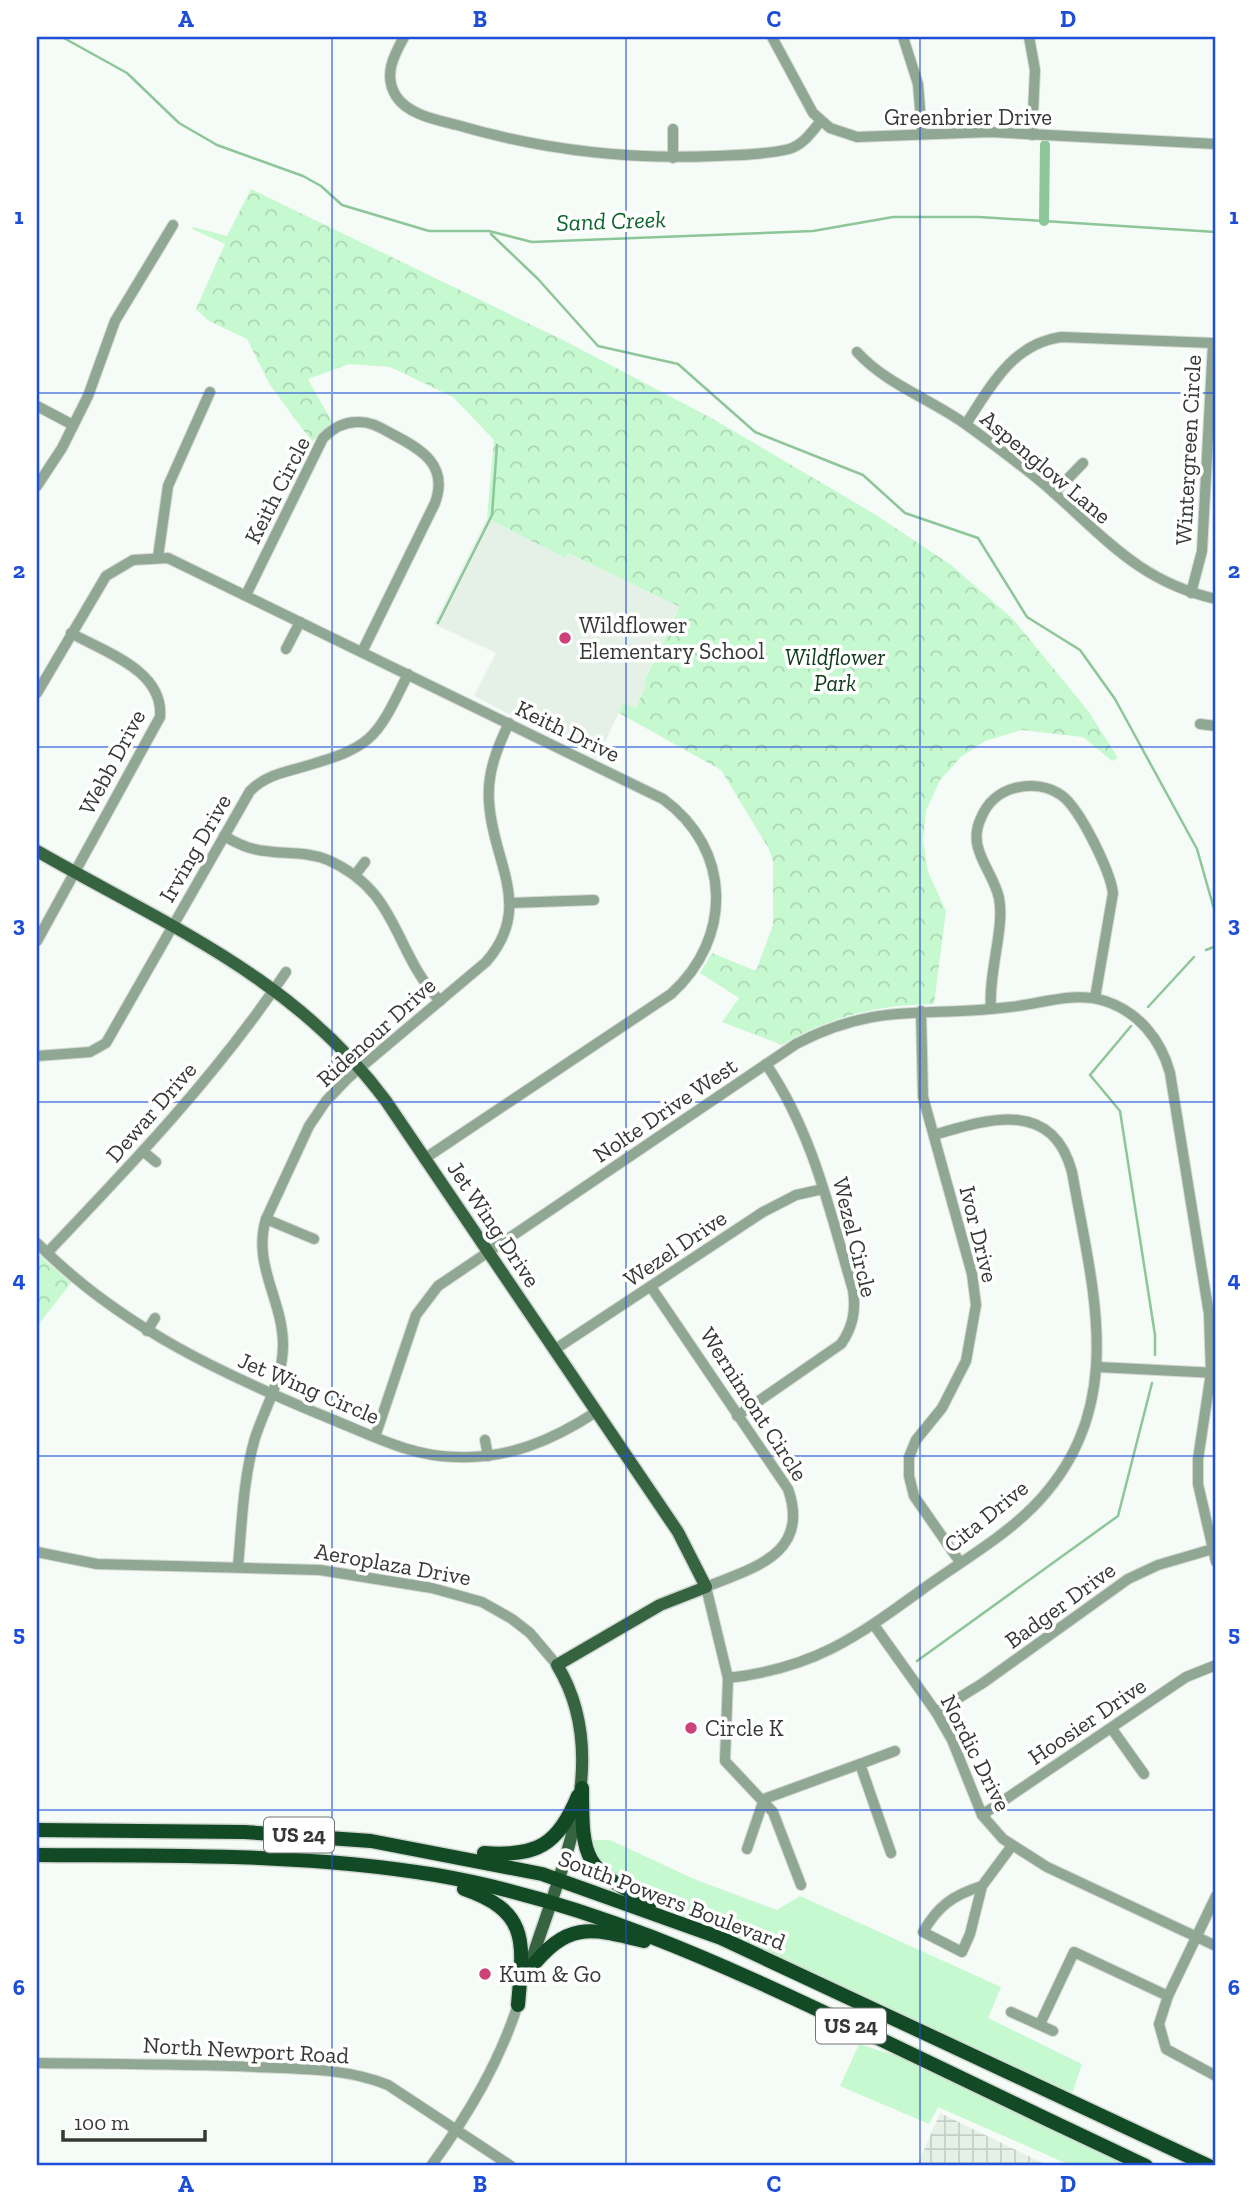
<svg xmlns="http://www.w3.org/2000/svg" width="1253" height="2203" font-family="'Zilla Slab',serif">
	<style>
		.built { fill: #e5f1e7 }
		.industrial { fill: url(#industrial-grid) }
		.grass { fill: #c7f9d0 }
		.park { fill: url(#park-crowns) }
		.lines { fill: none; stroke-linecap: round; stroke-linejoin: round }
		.stream { stroke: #8dc698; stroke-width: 2.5 }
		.canal { stroke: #8dc698; stroke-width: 10 }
		.minor-casing { stroke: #d3d8d3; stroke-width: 12 }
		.major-casing { stroke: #d3d8d3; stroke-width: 15 }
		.highway-casing { stroke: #d3d8d3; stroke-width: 17 }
		.minor { stroke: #8fa793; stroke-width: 10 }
		.major { stroke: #366340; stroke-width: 12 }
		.highway { stroke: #114a24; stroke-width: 14 }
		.grid { fill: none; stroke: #1d4ed8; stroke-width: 2; stroke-opacity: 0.55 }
		.poi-dot { fill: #cd4379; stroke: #fff; stroke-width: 2.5 }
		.labels { text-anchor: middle; stroke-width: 7; stroke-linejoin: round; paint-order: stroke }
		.shield { fill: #fff; stroke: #727472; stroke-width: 2 }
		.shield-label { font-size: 21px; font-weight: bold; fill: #363836 }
		.street-label { font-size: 23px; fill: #363836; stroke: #fff }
		.poi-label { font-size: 23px; fill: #363836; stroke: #fff; text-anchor: start }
		.park-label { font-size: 23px; font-style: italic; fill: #0d381a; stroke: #fff }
		.water-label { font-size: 24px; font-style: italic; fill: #0c652e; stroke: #fff }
		.neatline { fill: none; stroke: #1d4ed8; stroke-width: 2.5 }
		.grid-label { font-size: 23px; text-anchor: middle; font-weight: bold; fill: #1d4ed8 }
	</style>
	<defs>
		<pattern id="industrial-grid" width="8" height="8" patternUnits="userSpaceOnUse" patternTransform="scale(1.75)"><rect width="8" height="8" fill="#e5f1e7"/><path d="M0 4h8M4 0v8" fill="none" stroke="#c5cfc7"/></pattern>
		<pattern id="park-crowns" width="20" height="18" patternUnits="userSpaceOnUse" patternTransform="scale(1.75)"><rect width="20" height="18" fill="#c7f9d0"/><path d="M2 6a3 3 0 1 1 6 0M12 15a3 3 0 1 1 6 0" fill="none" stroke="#acd6b3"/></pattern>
	</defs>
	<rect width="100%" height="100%" fill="#f5fbf6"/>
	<polygon class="built" points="487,518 565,558 568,553 680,607 644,680 646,683 636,708 623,704 597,759 474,696 496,653 434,624"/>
	<polygon class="industrial" points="940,2113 1049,2166 917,2166"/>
	<g class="grass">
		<polygon points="582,1840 610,1840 694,1879 777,1910 800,1896 1001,1987 988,2018 1082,2064 1073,2091 1057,2095 721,1938 615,1883"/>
		<polygon points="859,2044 953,2074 1146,2166 1072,2166 938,2107 929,2124 840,2086"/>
	</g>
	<g class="park">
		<path d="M251,189L563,340L715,420L876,515L951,565L1013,619L1089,712L1118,758L1112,761L1083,737L1021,730L985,741L961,757L940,780L926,811L923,840L928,872L946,911L934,1004C877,1005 831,1016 782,1045L722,1022L739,998L700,973L712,953L756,971L773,925V861L769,849L721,770L619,713L623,703L636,708L646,684L644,681L680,607L568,553L565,558L487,518L494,440L453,397L390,367L349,364L308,379L332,422L312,442L270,385L247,339L209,321L196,309L225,244L192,229L193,227L227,236Z"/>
		<polygon points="37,1253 71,1283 37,1326"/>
	</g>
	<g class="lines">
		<g class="stream">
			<polyline points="62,37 127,73 179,123 217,145 303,176 321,186 342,205 429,231 489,231 532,242 813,231 893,217 979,217 1216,232"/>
			<polyline points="491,234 538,279 598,346 678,364 755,432 863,475 905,513 978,538 1027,617 1080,650 1115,699 1197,849 1216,916"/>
			<polyline points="438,623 492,515 497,445"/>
			<polyline points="1206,950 1216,946"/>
			<polyline points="1148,1007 1194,957"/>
			<polyline points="1131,1026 1090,1075 1120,1111 1155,1335 1155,1355"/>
			<polyline points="917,1661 1118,1516 1152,1383"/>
		</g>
		<polyline class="canal" points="1044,221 1045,145"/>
		<g class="minor-casing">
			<g id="minor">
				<path d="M404,37C394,55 383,75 396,96C408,115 438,120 457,125C542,150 627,160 715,156C738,155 766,155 789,149C803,145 811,133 820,122"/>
				<polyline points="772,37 813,113 830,128 857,137 990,132 1216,144"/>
				<polyline points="903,37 918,84 922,133"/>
				<polyline points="1029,37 1035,70 1032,135"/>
				<polyline points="673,129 673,158"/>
				<path d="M857,352C887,385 933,400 968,426C997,447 1026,468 1053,492C1107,540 1141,582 1216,599"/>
				<polyline points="37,406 73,425"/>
				<path d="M966,424C991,386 1012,344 1061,337L1213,343L1202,551L1191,593"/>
				<polyline points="37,486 62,448 88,396 115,321 173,225"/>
				<polyline points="1054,493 1083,463"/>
				<polyline points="158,557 168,486 210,392"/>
				<path d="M246,595L323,438C332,429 344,422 357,422C370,421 381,428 392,434C421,449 449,465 435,503L362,652"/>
				<polyline points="286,649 300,622"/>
				<path d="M37,693L106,576L133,560L168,558L663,799C732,849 733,938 671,994L424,1159"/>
				<polyline points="1200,724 1216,726"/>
				<path d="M224,836C233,841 243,847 254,849C279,855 304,850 328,860C400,892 392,950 440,1001"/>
				<polyline points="355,875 365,862"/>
				<polyline points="510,903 594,900"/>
				<path d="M37,941L160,717C164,670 104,652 71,633"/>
				<path d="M991,1009C988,973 1005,928 999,898C993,870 966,849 981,818C987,803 999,792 1015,788C1031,784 1048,786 1061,795C1080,808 1110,871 1113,893L1095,998"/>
				<polyline points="921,1011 923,1097 972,1274 976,1305 966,1361 942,1408 916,1440 909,1457 909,1476 914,1496 960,1562"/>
				<path d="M37,1056L90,1052L106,1043L250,791C264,777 280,773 299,768C372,747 375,742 408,674"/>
				<polyline points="144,1152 156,1162"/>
				<polyline points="266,1219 314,1239"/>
				<path d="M37,1243C121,1328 226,1376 336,1421C375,1437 414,1457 457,1457C509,1459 553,1440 596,1412"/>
				<path d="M47,1253C132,1164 217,1075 286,972"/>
				<path d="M651,1287L788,1489C811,1554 753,1568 706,1587L728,1678L725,1761L773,1812L801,1885"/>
				<polyline points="147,1331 155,1318"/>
				<polyline points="554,1350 763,1212 796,1195 823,1189"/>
				<polyline points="1098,1367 1216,1373"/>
				<path d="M737,1416L841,1344C853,1327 856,1311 853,1290C830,1212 813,1133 766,1064"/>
				<path d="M375,1437L416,1315L438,1286L796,1044C878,1001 925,1018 1010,1007C1041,1004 1074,991 1105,1001C1139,1012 1161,1040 1170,1073L1209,1314L1211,1373L1198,1459V1484L1216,1562"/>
				<polyline points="485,1440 488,1456"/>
				<polyline points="37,1552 97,1564 320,1570 432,1588 482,1602 512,1619 530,1633 557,1665"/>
				<path d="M238,1566C242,1523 243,1479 255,1438C265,1407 283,1379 283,1345C283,1300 252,1265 266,1219L309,1126L326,1101L347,1079L486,962C535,906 492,862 489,801C487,773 497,748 509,723"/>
				<polyline points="874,1625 936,1712 952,1740 982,1815 1003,1839 1047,1867 1216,1946"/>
				<path d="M728,1678C816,1668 858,1636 927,1586C962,1561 1002,1538 1033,1507C1130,1409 1093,1292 1072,1172C1052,1098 988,1119 934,1135"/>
				<polyline points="936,1712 983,1683 1128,1579 1158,1565 1216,1548"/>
				<polyline points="1112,1729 1144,1774"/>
				<polyline points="860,1764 895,1751"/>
				<polyline points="982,1815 1186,1677 1216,1665"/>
				<polyline points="747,1849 764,1799 860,1764 891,1853"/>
				<path d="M982,1886C953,1895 938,1906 923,1932L962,1952L970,1934L982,1886L1011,1847"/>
				<polyline points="1216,1896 1168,1996 1159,2024 1166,2049 1216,2076"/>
				<polyline points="1011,2012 1053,2031"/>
				<polyline points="1040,2024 1074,1952 1168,1996"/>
				<path d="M37,2063C110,2064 183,2064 256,2067C301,2069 346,2068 388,2085L511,2166"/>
				<path d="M431,2166C468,2115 500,2062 519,2001"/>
			</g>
		</g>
		<g class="major-casing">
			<path id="major" d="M37,851C166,925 294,977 386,1101L678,1532L706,1587L660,1605L557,1665C615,1760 559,1872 529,1968"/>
		</g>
		<g class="highway-casing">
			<g id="highway">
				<path d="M582,1788C582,1861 584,1869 651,1902"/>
				<polyline points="37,1830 244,1832 371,1841 542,1874 721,1938 1209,2166"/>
				<path d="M484,1853C537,1857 558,1845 578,1796"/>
				<path d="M37,1855C170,1856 304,1853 436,1875C587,1901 722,1964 859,2029C955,2075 1050,2121 1146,2166"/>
				<path d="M464,1889C531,1912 523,1944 518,2005"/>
				<path d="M529,1970C567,1922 588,1927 644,1941"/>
			</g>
		</g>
		<use href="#minor" class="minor"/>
		<use href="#major" class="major"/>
		<use href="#highway" class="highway"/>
	</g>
	<path class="grid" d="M332,37V2166M626,37V2166M920,37V2166M37,393H1216M37,747H1216M37,1102H1216M37,1456H1216M37,1810H1216"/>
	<g class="poi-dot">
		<circle cx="565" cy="638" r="7"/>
		<circle cx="691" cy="1728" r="7"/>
		<circle cx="485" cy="1974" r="7"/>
	</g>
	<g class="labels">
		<g class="shield">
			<rect x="264" y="1817.5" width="70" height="35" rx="5"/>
			<rect x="816" y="2008.5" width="70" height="35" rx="5"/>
		</g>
		<g class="shield-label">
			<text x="299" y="1842">US 24</text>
			<text x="851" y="2033">US 24</text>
		</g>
		<g class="street-label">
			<text x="968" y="125">Greenbrier Drive</text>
			<text transform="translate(1188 450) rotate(-87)" y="8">Wintergreen Circle</text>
			<text transform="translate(1046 467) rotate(40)" y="8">Aspenglow Lane</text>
			<text transform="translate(277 490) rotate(-63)" y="8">Keith Circle</text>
			<text transform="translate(568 731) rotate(26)" y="8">Keith Drive</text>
			<text transform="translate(112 762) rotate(-62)" y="8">Webb Drive</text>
			<text transform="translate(195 848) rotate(-60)" y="8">Irving Drive</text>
			<text transform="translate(376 1032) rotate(-42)" y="8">Ridenour Drive</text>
			<text transform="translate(665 1110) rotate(-34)" y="8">Nolte Drive West</text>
			<text transform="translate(151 1112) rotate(-49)" y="8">Dewar Drive</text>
			<text transform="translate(494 1224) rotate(56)" y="8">Jet Wing Drive</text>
			<text transform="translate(979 1234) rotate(76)" y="8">Ivor Drive</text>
			<text transform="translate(855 1237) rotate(76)" y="8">Wezel Circle</text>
			<text transform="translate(675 1248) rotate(-34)" y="8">Wezel Drive</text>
			<text transform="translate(309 1388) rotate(23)" y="8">Jet Wing Circle</text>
			<text transform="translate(754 1404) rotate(57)" y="8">Wernimont Circle</text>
			<text transform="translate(986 1516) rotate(-39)" y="8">Cita Drive</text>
			<text transform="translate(393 1564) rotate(10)" y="8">Aeroplaza Drive</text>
			<text transform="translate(1060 1605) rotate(-36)" y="8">Badger Drive</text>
			<text transform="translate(1087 1721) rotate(-34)" y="8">Hoosier Drive</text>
			<text transform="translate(976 1753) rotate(63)" y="8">Nordic Drive</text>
			<text transform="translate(672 1900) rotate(21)" y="8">South Powers Boulevard</text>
			<text transform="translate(246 2050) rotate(3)" y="8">North Newport Road</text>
		</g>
		<g class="poi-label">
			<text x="579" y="633">Wildflower<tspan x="579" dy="26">Elementary School</tspan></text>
			<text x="705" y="1736">Circle K</text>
			<text x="499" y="1982">Kum &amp; Go</text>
		</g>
		<g class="park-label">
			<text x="835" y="665">Wildflower<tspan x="835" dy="26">Park</tspan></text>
		</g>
		<g class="water-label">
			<text transform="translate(611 221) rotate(-2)" y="8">Sand Creek</text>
		</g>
	</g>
	<rect width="1253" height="2203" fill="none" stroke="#ffffff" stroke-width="77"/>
	<path d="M63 2130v10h142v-10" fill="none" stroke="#363836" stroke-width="3.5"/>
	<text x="74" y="2130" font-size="21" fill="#363836" stroke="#ffffff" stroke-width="5" paint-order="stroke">100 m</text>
	<rect x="38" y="38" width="1176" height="2126" class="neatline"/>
	<g class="grid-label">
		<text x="186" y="27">A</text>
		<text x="480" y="27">B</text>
		<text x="774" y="27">C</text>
		<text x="1068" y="27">D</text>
		<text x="19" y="224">1</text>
		<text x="1234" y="224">1</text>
		<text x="19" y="578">2</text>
		<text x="1234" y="578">2</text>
		<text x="19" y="932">3</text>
		<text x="1234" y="932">3</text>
		<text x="19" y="1287">4</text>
		<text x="1234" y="1287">4</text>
		<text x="19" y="1641">5</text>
		<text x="1234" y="1641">5</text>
		<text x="19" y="1995">6</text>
		<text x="1234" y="1995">6</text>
		<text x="186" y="2192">A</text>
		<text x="480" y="2192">B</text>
		<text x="774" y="2192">C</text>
		<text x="1068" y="2192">D</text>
	</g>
</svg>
